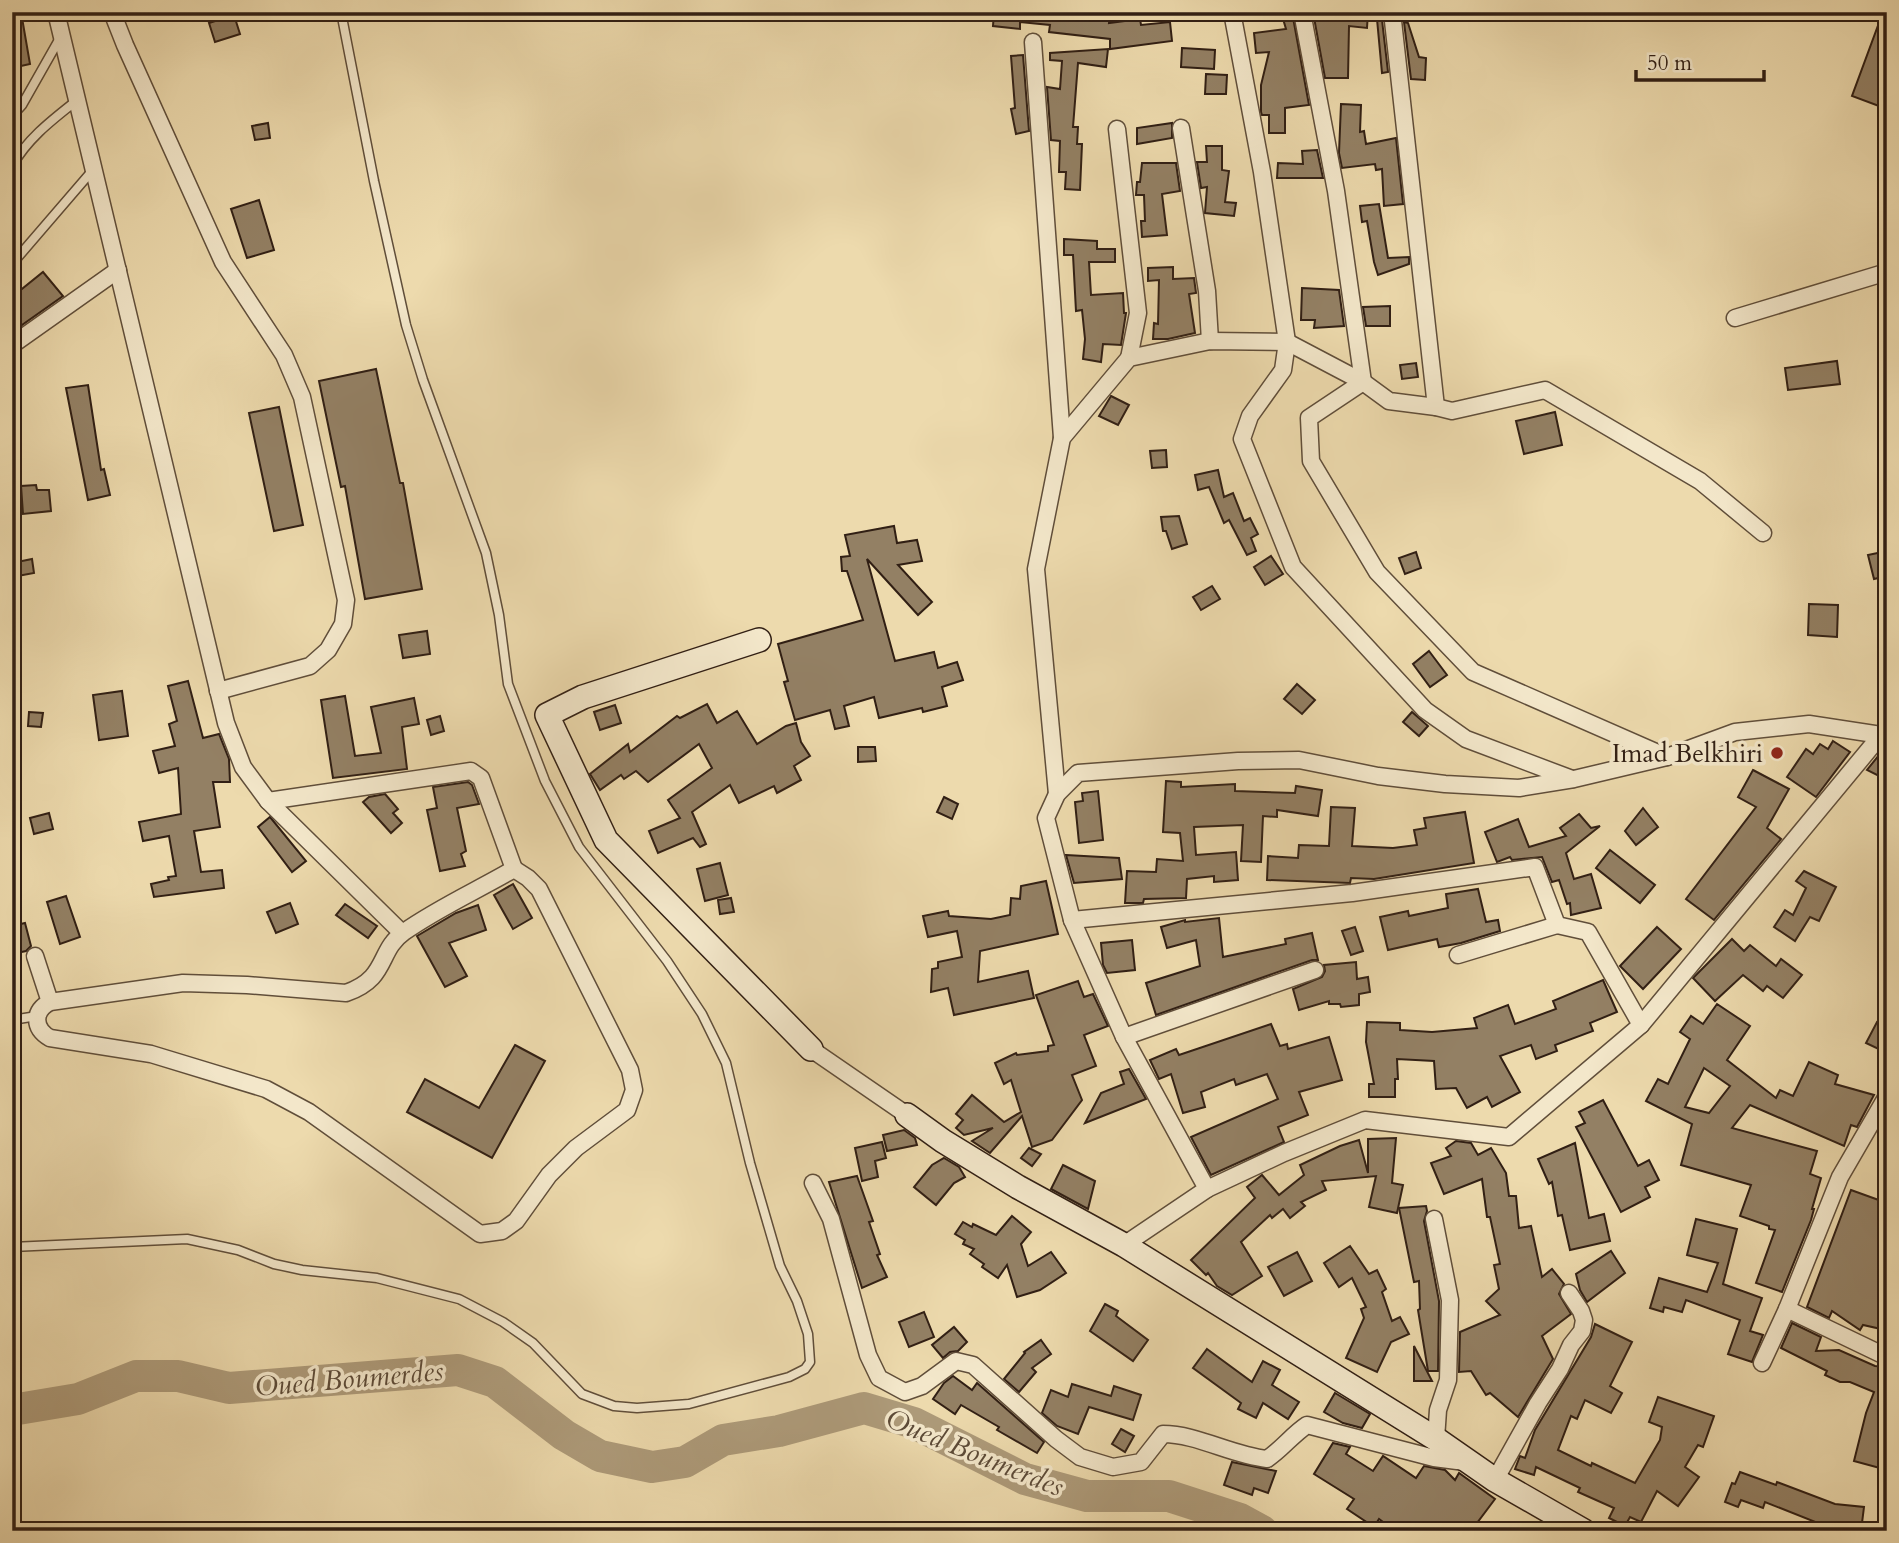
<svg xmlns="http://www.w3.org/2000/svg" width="1899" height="1543" font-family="Cardo,serif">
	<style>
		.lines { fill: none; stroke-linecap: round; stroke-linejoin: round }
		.river { stroke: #ad9a79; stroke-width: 32 }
		.building { fill: #938064; stroke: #311f14; stroke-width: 2; fill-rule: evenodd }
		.lane-casing { stroke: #604e3a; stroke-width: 11 }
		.street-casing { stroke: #604e3a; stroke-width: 19 }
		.secondary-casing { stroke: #311f14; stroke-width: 26 }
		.lane { stroke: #f3e7ca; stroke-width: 8 }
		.street { stroke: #f3e7ca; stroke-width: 16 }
		.secondary { stroke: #f3e7ca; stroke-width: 23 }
		.poi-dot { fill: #8f2418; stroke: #f3e7ca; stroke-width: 2.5 }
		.labels { text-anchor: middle; stroke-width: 7; stroke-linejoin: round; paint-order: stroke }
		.poi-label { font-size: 26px; fill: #311f14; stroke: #f3e7ca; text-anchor: end }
		.water-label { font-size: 28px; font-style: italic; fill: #5c4a37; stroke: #f3e7ca }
	</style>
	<rect width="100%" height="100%" fill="#eddaad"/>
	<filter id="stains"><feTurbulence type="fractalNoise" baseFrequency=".00286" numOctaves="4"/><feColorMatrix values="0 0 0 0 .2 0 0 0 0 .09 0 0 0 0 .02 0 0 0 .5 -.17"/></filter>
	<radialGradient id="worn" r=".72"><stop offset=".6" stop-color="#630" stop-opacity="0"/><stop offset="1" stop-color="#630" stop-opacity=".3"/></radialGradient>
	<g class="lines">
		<polyline class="river" points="12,1410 78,1399 136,1376 178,1376 229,1388 458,1370 495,1382 564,1435 600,1456 652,1467 685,1462 723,1440 779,1431 864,1408 914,1423 1025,1479 1087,1496 1169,1496 1240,1519 1262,1531"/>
	</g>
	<g class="building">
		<polygon points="12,12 21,12 30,64 12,68"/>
		<polygon points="994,12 1097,12 1097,14 1110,16 1109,23 1140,19 1141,25 1170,22 1172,41 1110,49 1110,39 1049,32 1050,25 1020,22 1020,29 993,26"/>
		<polygon points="1281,12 1292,12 1309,105 1285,108 1285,133 1269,133 1269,115 1262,115 1261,112 1261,85 1269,52 1256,53 1254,33 1286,29"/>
		<polygon points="1313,12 1368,12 1367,28 1349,26 1348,78 1325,78"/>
		<polygon points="1883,12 1887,12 1887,109 1852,96"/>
		<polygon points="234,15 240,34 215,42 209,23"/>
		<polygon points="1377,19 1382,20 1388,72 1382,73"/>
		<polygon points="1404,22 1408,23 1419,57 1426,58 1425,80 1411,79"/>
		<polygon points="1182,48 1215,50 1214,69 1181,67"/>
		<polygon points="1108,49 1106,67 1078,63 1073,127 1078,127 1077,144 1082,144 1080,190 1065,189 1066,172 1059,172 1060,141 1051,140 1047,87 1060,89 1062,61 1050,60 1050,53"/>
		<polygon points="1023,55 1029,131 1016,134 1011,109 1015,108 1011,56"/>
		<polygon points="1206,74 1227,75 1226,94 1205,94"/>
		<polygon points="1341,104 1361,105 1360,132 1364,131 1366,144 1396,138 1403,204 1384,206 1382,169 1376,170 1375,164 1342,168 1339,153"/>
		<polygon points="268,123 270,138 255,140 252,126"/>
		<polygon points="1172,123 1172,138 1137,144 1137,128"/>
		<polygon points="1206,146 1222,146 1222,170 1229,171 1225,202 1236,203 1234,216 1205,213 1207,187 1201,188 1197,162 1207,162"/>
		<polygon points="1317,150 1323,178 1277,178 1278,163 1303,164 1302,151"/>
		<polygon points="1142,163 1176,163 1180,191 1162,194 1167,235 1142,237 1141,221 1145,221 1144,195 1136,195 1137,182 1140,182"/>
		<polygon points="259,200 274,250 247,258 231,209"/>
		<polygon points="1379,204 1388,258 1409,257 1409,264 1378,275 1374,262 1367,221 1362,222 1360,206"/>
		<polygon points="1064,239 1097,241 1097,249 1115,249 1115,262 1089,262 1091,295 1123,293 1124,313 1126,313 1121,345 1103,344 1101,362 1083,359 1085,339 1082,310 1076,311 1073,255 1064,255"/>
		<polygon points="1173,267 1173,279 1194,278 1196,293 1189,294 1195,333 1168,339 1153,339 1154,323 1158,324 1159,280 1148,281 1148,268"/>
		<polygon points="43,272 63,296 12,332 12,297"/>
		<polygon points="1302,288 1339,290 1344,326 1314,328 1315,320 1301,320"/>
		<polygon points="1390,306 1390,326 1366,326 1363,307"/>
		<polygon points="1837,361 1840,384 1788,390 1785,368"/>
		<polygon points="1416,363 1418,377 1402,379 1400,365"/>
		<polygon points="376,369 400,483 403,483 422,589 365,599 345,486 341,487 319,381"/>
		<polygon points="88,385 101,470 104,469 110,495 88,500 66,388"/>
		<polygon points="1111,396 1129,405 1118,425 1099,416"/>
		<polygon points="279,407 303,525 274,531 249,413"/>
		<polygon points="1555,412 1562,445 1524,454 1516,421"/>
		<polygon points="1166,450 1167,467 1152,468 1150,451"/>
		<polygon points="1218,470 1224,497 1233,493 1244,521 1250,518 1258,534 1251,538 1256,551 1247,555 1229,520 1224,523 1209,487 1198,490 1195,475"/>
		<polygon points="36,485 37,490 49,490 51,511 23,514 21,486"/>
		<polygon points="1179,516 1187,544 1172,549 1166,531 1163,531 1161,517"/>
		<polygon points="894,526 897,543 917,540 922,561 898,565 932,602 918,615 867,559 895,661 934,652 938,668 957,662 963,680 942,687 947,706 923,712 922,708 879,718 874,697 844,706 849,726 835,729 830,710 795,720 784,682 788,681 778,644 863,620 847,571 842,571 841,557 850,556 845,535"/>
		<polygon points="1887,551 1887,576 1874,579 1868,555"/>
		<polygon points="1416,552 1421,568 1405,574 1399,558"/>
		<polygon points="1271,556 1283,574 1265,585 1254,567"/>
		<polygon points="32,559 34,573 12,577 12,563"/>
		<polygon points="1212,586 1220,599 1201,610 1193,597"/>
		<polygon points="1809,604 1838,605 1837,637 1808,635"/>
		<polygon points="427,631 430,654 403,658 399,635"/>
		<polygon points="1429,651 1447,675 1430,687 1413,664"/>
		<polygon points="188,681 203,738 219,734 229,759 230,782 213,782 220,827 194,831 201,872 222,870 224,888 154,897 151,884 169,880 168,877 176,876 169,836 143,841 139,822 181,814 178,768 159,773 153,751 175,746 169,724 177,721 168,686"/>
		<polygon points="1297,684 1315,700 1302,714 1284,699"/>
		<polygon points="122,691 128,736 99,740 93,695"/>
		<polygon points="345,696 355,756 381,753 371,707 414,698 419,724 402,727 407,769 333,778 321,700"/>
		<polygon points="707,704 717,723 737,711 757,744 786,726 796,723 801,742 810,756 794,766 801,780 777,793 774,786 739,803 730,785 692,812 706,844 700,847 693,838 658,853 649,831 680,818 668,800 712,768 699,744 648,782 636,771 624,779 621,775 600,790 590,774 628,744 630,752 677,716 680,718"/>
		<polygon points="615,705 621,723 600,730 594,712"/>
		<polygon points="29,712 43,713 41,727 28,726"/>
		<polygon points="1412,712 1428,726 1419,736 1403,722"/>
		<polygon points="440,716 444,731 431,735 427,720"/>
		<polygon points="1833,741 1850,752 1816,797 1787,777 1806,749 1813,754 1820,744 1828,749"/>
		<polygon points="1887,745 1887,766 1881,777 1867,770"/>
		<polygon points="858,747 875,747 876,761 858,762"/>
		<polygon points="1753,770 1789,789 1767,828 1781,839 1714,920 1686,899 1756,807 1738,797"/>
		<polygon points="1166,781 1181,782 1181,787 1235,784 1235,791 1295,793 1296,786 1322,790 1318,816 1277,810 1277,817 1263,816 1261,862 1241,861 1243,825 1194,827 1196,855 1236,852 1238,880 1214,882 1214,876 1187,879 1186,898 1144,899 1143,903 1125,903 1127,871 1156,872 1157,859 1183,861 1180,833 1163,832"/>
		<polygon points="468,782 472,785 479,804 457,808 466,851 461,854 465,866 440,871 427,810 437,808 433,787"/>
		<polygon points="1098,791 1103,840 1079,843 1075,802 1083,801 1082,793"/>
		<polygon points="385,794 398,809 393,813 402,823 391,833 363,802 369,797"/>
		<polygon points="944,797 958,804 952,819 937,812"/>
		<polygon points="1331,807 1355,808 1352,846 1393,848 1417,845 1414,830 1426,828 1424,818 1465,812 1474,863 1374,879 1351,878 1350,883 1267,880 1268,856 1298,858 1299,845 1329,846"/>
		<polygon points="1643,808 1658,827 1636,845 1625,831"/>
		<polygon points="49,813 53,829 34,834 30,818"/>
		<polygon points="1579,814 1591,828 1600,826 1566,853 1574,879 1591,874 1601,908 1571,915 1570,903 1567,904 1559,880 1552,882 1542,857 1512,860 1510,857 1497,862 1485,832 1518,819 1529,847 1566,836 1560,828"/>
		<polygon points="270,817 306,861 292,872 258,827"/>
		<polygon points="1610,850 1655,885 1640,903 1596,868"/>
		<polygon points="1066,855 1119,858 1122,879 1074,883"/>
		<polygon points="720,863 728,895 705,901 697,869"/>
		<polygon points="1804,871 1836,887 1819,921 1810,917 1795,941 1774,927 1785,910 1793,915 1806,888 1796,881"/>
		<polygon points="1046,881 1058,934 980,951 978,982 1028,971 1034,998 954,1015 948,988 931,992 932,969 938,968 938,962 962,957 957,931 928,937 923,916 948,911 949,916 991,919 1010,915 1011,898 1020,899 1021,886"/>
		<polygon points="513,884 532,918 513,929 494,895"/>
		<polygon points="1478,889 1486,922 1498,920 1500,931 1461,943 1439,947 1437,939 1388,950 1380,917 1408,911 1409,916 1448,908 1446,894"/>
		<polygon points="66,896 80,937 60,944 47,902"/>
		<polygon points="731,898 734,912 720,914 718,900"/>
		<polygon points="290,903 298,924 276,933 267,912"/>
		<polygon points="345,904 377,926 368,938 336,915"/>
		<polygon points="478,905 486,930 449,943 467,976 445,987 417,936 456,913"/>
		<polygon points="1219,918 1223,957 1286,944 1285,939 1312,933 1318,960 1312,960 1156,1015 1146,983 1200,966 1196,940 1167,948 1161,927 1185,920 1185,922"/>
		<polygon points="25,923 31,946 26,951 12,954 12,926"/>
		<polygon points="1355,927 1363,951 1351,955 1342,931"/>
		<polygon points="1657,927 1681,949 1643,989 1620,966"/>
		<polygon points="1732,939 1744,951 1750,945 1776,966 1781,959 1802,975 1783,998 1767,986 1763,991 1743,975 1715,1001 1693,978"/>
		<polygon points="1132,940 1135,970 1107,973 1103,965 1101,943"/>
		<polygon points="1356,962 1357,979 1368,977 1370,992 1359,994 1359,1005 1341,1007 1340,1004 1329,1004 1329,1001 1299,1010 1293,989 1322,977 1325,971 1324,965"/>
		<polygon points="1603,980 1617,1012 1590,1023 1593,1031 1555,1045 1557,1051 1536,1059 1531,1045 1500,1056 1520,1092 1492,1107 1487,1097 1467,1108 1456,1088 1436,1089 1434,1061 1397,1059 1398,1079 1395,1079 1395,1097 1369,1097 1369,1084 1374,1084 1366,1042 1367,1022 1400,1023 1400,1030 1432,1032 1477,1028 1474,1018 1508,1005 1515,1024 1556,1009 1553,1001"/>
		<polygon points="1078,981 1084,997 1093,994 1108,1026 1084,1035 1096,1066 1072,1075 1082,1100 1052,1140 1032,1147 1022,1116 990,1153 972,1141 993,1128 964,1135 956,1128 963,1120 956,1114 972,1095 1004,1122 1021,1112 1011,1080 1004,1084 995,1063 1016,1053 1017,1055 1048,1051 1048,1046 1054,1045 1036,995"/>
		<path d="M1717,1004L1750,1026L1727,1060L1776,1098L1780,1090L1793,1096L1809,1062L1838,1075L1835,1084L1874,1095L1857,1127L1851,1125L1844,1146L1750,1105L1732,1128L1817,1151L1810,1174L1821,1178L1812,1209H1814L1811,1220L1782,1292L1756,1283L1775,1230L1769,1229V1226L1740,1216L1751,1185L1681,1165L1692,1124L1646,1101L1658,1079L1668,1084L1690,1039L1680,1032L1691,1016L1703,1024ZM1704,1068L1730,1086L1709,1113L1685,1107Z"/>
		<polygon points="1877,1022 1887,1027 1887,1053 1866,1043"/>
		<polygon points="1271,1024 1280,1046 1287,1044 1288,1049 1329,1037 1342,1080 1299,1092 1308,1115 1278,1127 1284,1142 1211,1175 1191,1137 1278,1099 1267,1074 1236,1085 1234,1079 1201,1092 1205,1107 1183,1113 1171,1074 1159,1079 1150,1060 1176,1049 1179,1055"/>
		<polygon points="515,1045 545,1061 492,1158 407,1112 425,1079 479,1108"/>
		<polygon points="1129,1069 1146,1099 1085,1123 1101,1093 1124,1084 1120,1072"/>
		<polygon points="1603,1100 1638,1166 1649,1160 1659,1180 1645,1187 1650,1197 1621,1212 1576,1127 1585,1123 1579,1112"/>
		<polygon points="904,1130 915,1138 917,1145 887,1151 883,1135"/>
		<polygon points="1396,1138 1392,1183 1403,1185 1397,1213 1369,1207 1376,1176 1322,1181 1326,1190 1301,1202 1305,1206 1290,1218 1283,1209 1272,1218 1270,1215 1241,1242 1262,1276 1232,1295 1217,1286 1208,1273 1206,1275 1191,1260 1255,1198 1247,1187 1262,1175 1279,1195 1304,1175 1300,1165 1340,1146 1359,1140 1368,1173 1368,1139"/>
		<polygon points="1456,1141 1471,1143 1478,1155 1491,1148 1506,1173 1509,1196 1516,1196 1519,1228 1531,1226 1542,1277 1552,1269 1564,1284 1559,1294 1571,1314 1542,1336 1553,1359 1518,1417 1490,1393 1486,1395 1471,1371 1459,1372 1460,1332 1500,1315 1486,1301 1499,1289 1494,1265 1500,1264 1490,1217 1487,1217 1482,1179 1444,1194 1431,1163 1451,1156 1446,1148"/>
		<polygon points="882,1142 886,1158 875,1161 878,1177 862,1181 855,1148"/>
		<polygon points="1575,1143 1589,1218 1604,1214 1610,1241 1570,1250 1562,1215 1558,1216 1552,1182 1549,1184 1538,1159"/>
		<polygon points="1029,1148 1041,1154 1032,1166 1021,1158"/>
		<polygon points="944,1158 959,1167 965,1177 954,1183 936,1205 914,1187 932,1165"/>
		<polygon points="1063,1165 1095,1181 1088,1209 1051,1189"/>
		<polygon points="857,1176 873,1221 869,1222 880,1254 877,1255 887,1277 862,1288 829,1182"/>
		<polygon points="1851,1190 1887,1203 1887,1310 1881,1329 1863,1325 1860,1330 1832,1311 1829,1318 1807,1307"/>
		<polygon points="1426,1206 1427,1211 1424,1221 1439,1301 1438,1371 1428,1371 1418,1310 1420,1309 1419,1281 1414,1282 1399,1208"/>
		<polygon points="1012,1216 1031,1232 1021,1244 1028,1266 1051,1252 1066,1273 1040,1290 1017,1297 1007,1265 998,1278 982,1267 984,1264 970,1254 974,1249 963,1244 965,1240 955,1234 963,1222 972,1227 973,1224 996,1235"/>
		<polygon points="1696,1219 1737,1229 1723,1284 1762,1298 1750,1331 1763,1335 1752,1362 1728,1354 1740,1320 1686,1300 1682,1312 1664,1307 1663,1312 1650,1308 1659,1278 1707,1292 1718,1263 1687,1255"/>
		<polygon points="1350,1246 1369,1274 1377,1270 1386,1289 1382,1292 1392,1321 1400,1317 1409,1334 1391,1342 1377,1372 1346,1358 1364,1318 1361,1309 1366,1307 1352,1278 1339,1287 1324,1263"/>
		<polygon points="1611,1251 1625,1273 1587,1302 1580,1290 1576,1274"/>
		<polygon points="1297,1252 1312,1281 1284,1296 1268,1267"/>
		<polygon points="1105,1304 1118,1311 1116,1316 1148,1340 1133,1361 1090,1331"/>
		<polygon points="924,1312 934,1337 909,1347 899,1322"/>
		<polygon points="1792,1323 1821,1337 1816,1351 1839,1350 1875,1366 1887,1367 1887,1470 1854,1461 1866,1413 1874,1392 1850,1382 1840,1382 1825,1375 1827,1371 1781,1348"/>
		<polygon points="1595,1324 1632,1342 1610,1386 1622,1393 1611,1413 1585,1400 1577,1419 1571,1416 1558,1450 1591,1466 1592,1463 1635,1483 1660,1440 1662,1427 1649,1422 1658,1397 1714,1416 1703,1447 1698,1445 1685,1467 1699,1477 1678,1506 1657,1491 1641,1522 1630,1517 1625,1526 1609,1518 1614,1508 1578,1492 1580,1488 1536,1467 1534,1475 1515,1469 1520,1456 1525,1458 1535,1430 1591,1337"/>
		<polygon points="954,1327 967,1342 958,1351 950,1352 943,1358 932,1345"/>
		<polygon points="1041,1340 1051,1354 1032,1368 1036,1372 1019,1392 1004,1379 1025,1353 1024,1352"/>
		<polygon points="1414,1346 1432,1381 1414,1381"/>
		<polygon points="1207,1349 1252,1382 1263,1361 1280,1370 1272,1385 1299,1402 1288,1419 1263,1403 1256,1418 1238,1409 1241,1403 1193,1368"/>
		<polygon points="953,1376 972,1390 977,1383 1044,1442 1037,1453 997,1430 999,1427 961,1405 955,1414 933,1399 944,1383"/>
		<polygon points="1072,1384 1111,1396 1114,1386 1141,1395 1133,1420 1089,1407 1078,1434 1057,1426 1042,1413 1051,1390 1068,1397"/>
		<polygon points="1335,1393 1370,1414 1362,1428 1343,1423 1324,1412"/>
		<polygon points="1121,1429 1134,1436 1125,1452 1112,1444"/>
		<polygon points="1333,1443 1350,1447 1346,1454 1373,1471 1383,1456 1416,1478 1424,1466 1445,1470 1455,1480 1459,1473 1495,1499 1471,1531 1395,1531 1379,1519 1374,1527 1347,1509 1354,1499 1314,1474"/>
		<polygon points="1232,1462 1276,1471 1268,1493 1254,1488 1252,1495 1224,1485"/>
		<polygon points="1740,1472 1776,1485 1777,1482 1835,1504 1864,1507 1861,1531 1838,1531 1765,1502 1763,1508 1741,1500 1738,1507 1725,1502 1732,1483 1735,1484"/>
	</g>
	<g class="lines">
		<g class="lane-casing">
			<g id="lane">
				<polyline points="12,116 22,105 60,38"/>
				<path d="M12,166C28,138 52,120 76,101"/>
				<polyline points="12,264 92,171"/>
				<polyline points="12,1020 37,1016"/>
				<polyline points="12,1247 187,1239 238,1250 274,1264 302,1270 377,1278 459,1299 503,1322 533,1343 582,1394 614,1406 637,1408 689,1404 789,1377 805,1369 810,1362 808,1334 797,1301 780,1266 750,1163 726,1063 702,1014 667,961 579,847 545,781 508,684 499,615 486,553 423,380 406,325 374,181 341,12"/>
			</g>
		</g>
		<g class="street-casing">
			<g id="street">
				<polyline points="56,12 226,723 243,767 268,801 402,933"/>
				<polyline points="112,12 125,45 223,262 284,355 302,397 346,600 343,624 328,650 310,666 218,691"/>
				<polyline points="1232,12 1262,172 1287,342 1283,370 1250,416 1242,439 1293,567 1425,710 1466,739 1572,779"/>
				<polyline points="1302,12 1336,191 1363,382 1309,418 1311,461 1377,572 1473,672 1667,757"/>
				<polyline points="1033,42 1062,438"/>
				<polyline points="1181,128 1207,291 1210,341"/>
				<polyline points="1117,129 1138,313 1129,358"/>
				<polyline points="1735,318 1887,272"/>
				<polyline points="12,345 118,270"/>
				<polyline points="1436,407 1452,411 1545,390 1700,481 1763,533"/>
				<polyline points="1057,794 1036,569 1062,438 1129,358 1210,341 1287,342 1363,382 1389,401 1436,407 1392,12"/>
				<polyline points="268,801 471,771 481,778 514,869"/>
				<path d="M514,869L528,878L539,889L630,1070L634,1090L627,1110L576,1148L549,1175L516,1221L502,1231L480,1234L309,1112L266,1089L151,1054L50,1038C33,1028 33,1011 50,1002L183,983L247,985L346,993C389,978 377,951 404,932C438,908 478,890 514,869Z"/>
				<polyline points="1072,920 1352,893 1535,867 1557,925 1588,932 1641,1025"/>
				<polyline points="1458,955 1557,925"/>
				<polyline points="35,956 50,1002"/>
				<polyline points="1124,1037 1315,970"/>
				<polyline points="811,1049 907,1115"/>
				<path d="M813,1183L831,1219L868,1355L879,1378L905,1392L922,1386L956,1361L973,1365L1056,1439L1080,1457L1113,1467L1141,1462L1163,1434C1197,1434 1231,1455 1267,1459C1282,1449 1292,1435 1307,1425L1434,1458L1465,1462"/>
				<polyline points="1207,1189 1284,1153 1365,1120 1509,1137 1641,1025 1881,735"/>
				<polyline points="1434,1219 1450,1300 1448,1380 1438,1410 1436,1439"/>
				<polyline points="1124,1245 1207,1189 1124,1037 1072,920 1046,818 1057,794 1078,773 1238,761 1299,760 1378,776 1445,784 1519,788 1574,779 1667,757 1735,732 1809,724 1881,735 1887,732"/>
				<polyline points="1787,1309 1887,1357"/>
				<polyline points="1762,1363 1787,1309 1840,1177 1887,1096"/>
				<polyline points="1495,1480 1538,1403 1560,1369 1571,1345 1582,1331 1584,1320 1581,1311 1569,1293"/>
			</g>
		</g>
		<g class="secondary-casing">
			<g id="secondary">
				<polyline points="759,640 583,697 547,715 606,840 811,1049"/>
				<polyline points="907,1115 943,1141 1018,1187 1124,1245 1436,1439 1495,1480 1584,1531"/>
			</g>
		</g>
		<use href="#lane" class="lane"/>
		<use href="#street" class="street"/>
		<use href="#secondary" class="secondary"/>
	</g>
	<circle class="poi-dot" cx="1777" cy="753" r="7"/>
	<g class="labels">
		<g class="poi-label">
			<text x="1763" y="762">Imad Belkhiri</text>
		</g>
		<g class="water-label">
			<text transform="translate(349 1378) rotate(-5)" y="10">Oued Boumerdes</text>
			<text transform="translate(975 1452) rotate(22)" y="10">Oued Boumerdes</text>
		</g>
	</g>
	<rect width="1899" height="1543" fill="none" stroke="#eddaad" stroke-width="42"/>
	<rect x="14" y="14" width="1871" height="1515" fill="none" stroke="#311f14" stroke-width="3.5"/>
	<rect x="21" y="21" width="1857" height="1501" fill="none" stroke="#311f14" stroke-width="2"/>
	<path d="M1636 70v10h128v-10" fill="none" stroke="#311f14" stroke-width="3.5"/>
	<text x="1647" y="70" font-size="21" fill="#311f14" stroke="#f3e7ca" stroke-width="5" paint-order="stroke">50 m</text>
	<rect width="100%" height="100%" filter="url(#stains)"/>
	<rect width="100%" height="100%" fill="url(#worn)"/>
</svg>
